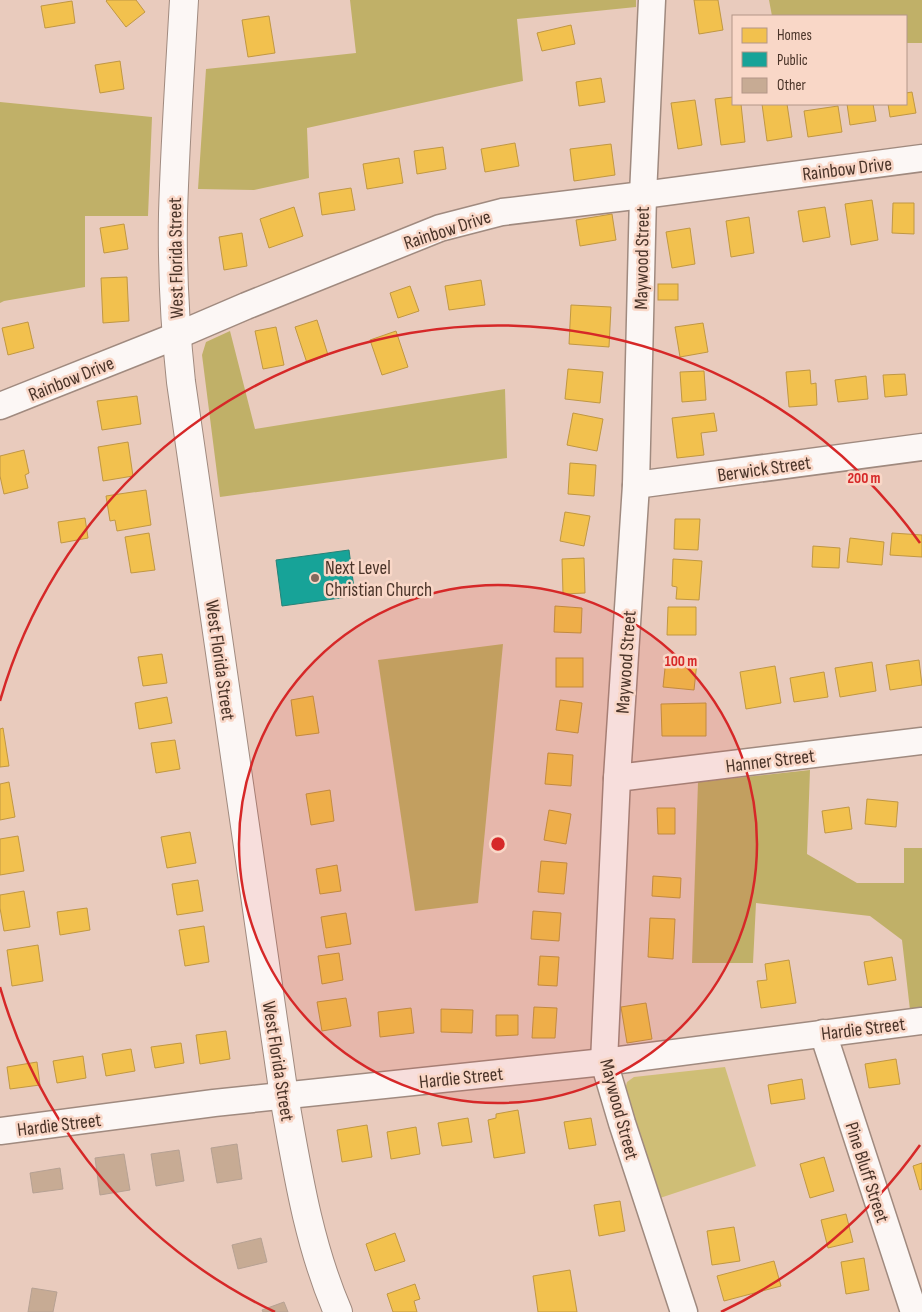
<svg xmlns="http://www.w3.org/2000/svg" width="922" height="1312" font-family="'Sofia Sans Condensed',sans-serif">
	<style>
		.green { fill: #cfbe76 }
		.forest { fill: #c0b068 }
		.homes { fill: #f2c14e; stroke: #c09743 }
		.public { fill: #17a398; stroke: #268277 }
		.building { fill: #c7ab94; stroke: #b6a193 }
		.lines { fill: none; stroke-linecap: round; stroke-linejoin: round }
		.minor-casing { stroke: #a08a7f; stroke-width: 29 }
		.major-casing { stroke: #a08a7f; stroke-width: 30 }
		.minor { stroke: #fcf7f5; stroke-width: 26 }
		.major { stroke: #fcf7f5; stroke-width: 28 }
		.ring { fill: none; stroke: #d62828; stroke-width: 2.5 }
		.poi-dot { fill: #82695d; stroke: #f9d7c7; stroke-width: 2 }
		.labels { text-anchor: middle; stroke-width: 5; stroke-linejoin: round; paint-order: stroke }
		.street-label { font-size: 19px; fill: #4a3429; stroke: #f9d7c7 }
		.poi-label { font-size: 19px; fill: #4a3429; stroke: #f9d7c7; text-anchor: start }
		.centre { fill: #d62828; stroke: #f9d7c7; stroke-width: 2.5 }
		.ring-label { font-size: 15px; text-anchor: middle; font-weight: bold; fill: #d62828; stroke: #f9d7c7; stroke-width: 5; stroke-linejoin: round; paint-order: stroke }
	</style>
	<rect width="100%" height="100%" fill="#e9cbbd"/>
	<polygon class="green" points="725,1067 756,1166 660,1198 624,1093 627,1082 634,1077"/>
	<g class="forest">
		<polygon points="350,0 636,0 636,7 517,19 523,81 307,128 309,178 254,190 198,189 206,69 356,53"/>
		<polygon points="769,0 922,0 922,43 906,43 906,16 772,16"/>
		<polygon points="0,102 152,117 148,216 85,216 85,287 4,301 0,303"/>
		<polygon points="230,331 255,429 505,389 507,458 220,497 202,355 206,342"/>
		<polygon points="503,644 478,903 415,911 378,660"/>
		<polygon points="810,770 807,854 857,883 904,883 904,848 922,848 922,1009 910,1010 902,940 870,916 756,903 753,963 692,963 698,782"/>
	</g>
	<g class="homes">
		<polygon points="107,0 136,0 145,12 126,27 106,1"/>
		<polygon points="694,0 718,0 723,30 699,34"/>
		<polygon points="72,1 75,23 45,28 41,6"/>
		<polygon points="269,16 275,53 248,57 242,20"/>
		<polygon points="571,25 575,44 542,51 537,33"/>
		<polygon points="120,61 124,89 100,93 95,65"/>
		<polygon points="601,78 605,102 579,106 576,82"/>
		<polygon points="912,92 916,113 890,117 888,104 906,104 906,93"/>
		<polygon points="733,97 733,104 741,104 745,142 721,145 715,99"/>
		<polygon points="695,100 702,145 678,149 671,103"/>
		<polygon points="762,104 787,104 792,137 767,141"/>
		<polygon points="847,104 873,104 876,121 850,125"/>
		<polygon points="838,106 842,132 808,137 804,111"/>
		<polygon points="515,143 519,166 485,172 481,149"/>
		<polygon points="611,144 615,175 574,181 570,149"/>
		<polygon points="443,147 446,169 417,174 414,151"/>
		<polygon points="399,158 403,183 367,189 363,164"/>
		<polygon points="351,188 355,210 322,215 319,193"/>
		<polygon points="872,200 878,240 851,245 845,204"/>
		<polygon points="893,203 914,203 914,234 892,233"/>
		<polygon points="294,207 303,236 269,248 260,219"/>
		<polygon points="825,207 830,237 803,242 798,211"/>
		<polygon points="612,214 616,240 580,246 576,220"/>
		<polygon points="749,217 754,253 731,257 726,221"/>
		<polygon points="124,224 128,249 104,253 100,228"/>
		<polygon points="690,228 695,264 672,268 666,232"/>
		<polygon points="242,233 247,266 224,270 219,237"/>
		<polygon points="127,277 129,321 103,323 101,278"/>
		<polygon points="481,280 485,305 449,310 445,286"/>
		<rect x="658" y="284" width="20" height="16"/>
		<polygon points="410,286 419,311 398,318 390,293"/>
		<polygon points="571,305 611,307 609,347 569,344"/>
		<polygon points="317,320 328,355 307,363 295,327"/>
		<polygon points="28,322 34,348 8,355 2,328"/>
		<polygon points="703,323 708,352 680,357 675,327"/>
		<polygon points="276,327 284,365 263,369 255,331"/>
		<polygon points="396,331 408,367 382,375 370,340"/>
		<polygon points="568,369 603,372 600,403 565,399"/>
		<polygon points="810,370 811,384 816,383 817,405 789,407 786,372"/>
		<polygon points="704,371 706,400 682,402 680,372"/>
		<polygon points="905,374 907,395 885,397 883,375"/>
		<polygon points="866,376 868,399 838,402 835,380"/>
		<polygon points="137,396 141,424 102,430 97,401"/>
		<polygon points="573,413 603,419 597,451 567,445"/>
		<polygon points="714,413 717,431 701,433 704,455 677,458 672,418"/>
		<polygon points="128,442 133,476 103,481 98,447"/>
		<polygon points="24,450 29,473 25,475 28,488 4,494 0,476 0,456"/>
		<polygon points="570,463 596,465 594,496 568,494"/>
		<polygon points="146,490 151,525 117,531 115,520 110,521 106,496"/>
		<polygon points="565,512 590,516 584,546 560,541"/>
		<polygon points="85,518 88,538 61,543 58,522"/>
		<polygon points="675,519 700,519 698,550 674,549"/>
		<polygon points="149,533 155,570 131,573 125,537"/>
		<polygon points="892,533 922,535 922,557 890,555"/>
		<polygon points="850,538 884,542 882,565 847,562"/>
		<polygon points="813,546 840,548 839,568 812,567"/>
		<polygon points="584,558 585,593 563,594 562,559"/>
		<polygon points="673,559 702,561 699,600 676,599 677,587 672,586"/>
		<polygon points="555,606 582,608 581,633 554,632"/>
		<polygon points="668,607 696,607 696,635 667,635"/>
		<polygon points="162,654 167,683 143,686 138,657"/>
		<rect x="556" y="658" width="27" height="29"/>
		<polygon points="666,659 697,662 694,690 663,687"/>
		<polygon points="919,660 922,685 890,690 886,665"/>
		<polygon points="872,662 876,691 840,697 835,668"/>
		<polygon points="775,666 781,703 746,709 740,672"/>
		<polygon points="824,672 828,697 794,702 790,678"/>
		<polygon points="313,696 319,733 296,736 291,700"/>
		<polygon points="167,697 172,723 139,729 135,703"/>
		<polygon points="560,700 582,703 578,733 556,730"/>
		<polygon points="706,703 706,736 662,736 661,704"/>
		<polygon points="3,728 9,766 0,767 0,729"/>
		<polygon points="175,740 180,769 156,773 151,743"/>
		<polygon points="548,753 573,755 571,786 545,784"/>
		<polygon points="9,782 15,817 0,820 0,784"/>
		<polygon points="330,790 334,821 311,825 306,794"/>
		<polygon points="867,799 898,802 896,827 865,824"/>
		<polygon points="849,807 852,829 825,833 822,811"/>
		<polygon points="657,808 675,808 675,834 658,834"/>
		<polygon points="549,810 571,814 566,844 544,840"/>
		<polygon points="190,832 196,863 167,868 161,837"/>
		<polygon points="18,836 24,871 0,875 0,839"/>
		<polygon points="541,861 567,863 564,894 538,892"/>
		<polygon points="337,865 341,891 320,894 316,869"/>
		<polygon points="653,876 681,878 680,898 652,896"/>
		<polygon points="198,880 203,911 177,915 172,884"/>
		<polygon points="24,891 30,927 4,931 0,908 0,895"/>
		<polygon points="87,908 90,930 60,935 57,912"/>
		<polygon points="533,911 561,913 559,941 531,939"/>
		<polygon points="346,913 351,944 326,948 321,917"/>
		<polygon points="650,918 675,919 673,959 648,957"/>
		<polygon points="204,926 209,962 185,966 179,930"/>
		<polygon points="38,945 43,981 12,986 7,950"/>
		<polygon points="339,953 343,980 322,984 318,956"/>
		<polygon points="540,956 559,957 557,986 538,985"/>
		<polygon points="892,957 896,980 868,985 864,962"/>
		<polygon points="789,960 796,1003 761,1008 757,981 767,980 765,964"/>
		<polygon points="346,998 351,1026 322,1031 317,1002"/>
		<polygon points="646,1003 652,1039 627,1043 621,1007"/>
		<polygon points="534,1007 557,1008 555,1038 532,1038"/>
		<polygon points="411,1008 414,1033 380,1037 378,1012"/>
		<polygon points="441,1009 473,1010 472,1033 441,1032"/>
		<polygon points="496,1015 518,1015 518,1035 496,1036"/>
		<polygon points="226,1031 230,1059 200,1064 196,1035"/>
		<polygon points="181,1043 184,1063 155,1068 151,1047"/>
		<polygon points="131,1049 135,1071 106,1076 102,1054"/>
		<polygon points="83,1056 86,1078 57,1083 53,1061"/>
		<polygon points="896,1059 900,1084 869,1088 865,1064"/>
		<polygon points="37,1062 40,1085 10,1089 7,1067"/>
		<polygon points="802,1079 805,1099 771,1104 768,1085"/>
		<polygon points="518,1110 525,1153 494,1158 488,1120 496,1118 496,1114"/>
		<polygon points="468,1118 472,1142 442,1146 438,1123"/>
		<polygon points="591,1118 596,1145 569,1149 564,1122"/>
		<polygon points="367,1125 372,1157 342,1162 337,1130"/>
		<polygon points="416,1127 420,1154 391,1159 387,1132"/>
		<polygon points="824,1157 834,1191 810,1198 800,1164"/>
		<polygon points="922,1163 922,1189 920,1190 913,1166"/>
		<polygon points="620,1201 625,1231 599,1236 594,1205"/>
		<polygon points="846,1214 853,1242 828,1248 821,1220"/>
		<polygon points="734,1227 740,1261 712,1265 707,1231"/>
		<polygon points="395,1233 405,1261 375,1271 366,1244"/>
		<polygon points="864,1258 869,1290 846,1294 841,1262"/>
		<polygon points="774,1261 781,1286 724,1301 717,1276"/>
		<polygon points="570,1270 577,1312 538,1312 533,1276"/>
		<polygon points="415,1284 420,1299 414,1301 417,1312 393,1312 387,1294"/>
	</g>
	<polygon class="public" points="349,550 355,596 282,606 276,560"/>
	<g class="building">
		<polygon points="237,1144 242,1179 217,1183 211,1148"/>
		<polygon points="179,1150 184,1181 156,1186 151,1154"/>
		<polygon points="124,1154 130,1190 100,1195 95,1158"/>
		<polygon points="60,1168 63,1189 33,1193 30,1173"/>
		<polygon points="261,1238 267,1262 238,1269 232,1245"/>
		<polygon points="32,1288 57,1292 53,1312 28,1312"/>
		<polygon points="284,1302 288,1312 263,1312 262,1310"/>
	</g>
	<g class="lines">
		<g class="minor-casing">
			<g id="minor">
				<polyline points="652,0 643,195 636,485 617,778 604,1062 622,1123 684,1312"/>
				<polyline points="0,406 176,336 246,306 440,228 502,212 643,195 922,158"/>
				<polyline points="636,485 922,447"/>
				<polyline points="617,778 922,741"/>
				<polyline points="823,1033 914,1312"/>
				<polyline points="0,1131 214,1103 604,1062 922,1021"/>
			</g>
		</g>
		<g class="major-casing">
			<path id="major" d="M184,0C180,71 175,143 173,214C172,270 175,326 181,382L284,1096C297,1169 308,1243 338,1312"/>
		</g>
		<use href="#minor" class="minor"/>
		<use href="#major" class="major"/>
	</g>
	<circle cx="498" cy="844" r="259" fill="#d62828" fill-opacity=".12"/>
	<g class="ring">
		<circle cx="498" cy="844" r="259"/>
		<path d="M920 1145A518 518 0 0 1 721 1312M275 1312A518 518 0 0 1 0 987M0 701A518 518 0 0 1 920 543"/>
	</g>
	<circle class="poi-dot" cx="315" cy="578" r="5"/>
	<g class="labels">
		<g class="street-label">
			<text transform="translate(847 168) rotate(-7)" y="7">Rainbow Drive</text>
			<text transform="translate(447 229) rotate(-18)" y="7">Rainbow Drive</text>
			<text transform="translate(175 258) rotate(-91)" y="7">West Florida Street</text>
			<text transform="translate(641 258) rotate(-89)" y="7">Maywood Street</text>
			<text transform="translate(71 378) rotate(-22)" y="7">Rainbow Drive</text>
			<text transform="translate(764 468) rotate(-8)" y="7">Berwick Street</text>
			<text transform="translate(221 660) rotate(82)" y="7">West Florida Street</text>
			<text transform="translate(625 662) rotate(-86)" y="7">Maywood Street</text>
			<text transform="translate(770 760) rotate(-7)" y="7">Hanner Street</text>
			<text transform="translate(863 1028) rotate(-7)" y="7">Hardie Street</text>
			<text transform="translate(279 1061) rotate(81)" y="7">West Florida Street</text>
			<text transform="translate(461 1077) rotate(-6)" y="7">Hardie Street</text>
			<text transform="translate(620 1109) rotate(75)" y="7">Maywood Street</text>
			<text transform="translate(59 1124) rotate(-7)" y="7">Hardie Street</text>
			<text transform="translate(868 1172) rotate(72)" y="7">Pine Bluff Street</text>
		</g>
		<g class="poi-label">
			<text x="325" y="574">Next Level<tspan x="325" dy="22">Christian Church</tspan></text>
		</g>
	</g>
	<circle cx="498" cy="844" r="8" class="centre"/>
	<g class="ring-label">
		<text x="864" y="483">200 m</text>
		<text x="681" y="666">100 m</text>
	</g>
	<rect x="732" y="15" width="175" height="90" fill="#f9d7c7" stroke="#b39688"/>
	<rect x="742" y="28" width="25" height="15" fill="#f2c14e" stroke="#b39688"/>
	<text x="777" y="40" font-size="15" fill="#4a3429">Homes</text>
	<rect x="742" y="52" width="25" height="15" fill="#17a398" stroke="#b39688"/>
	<text x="777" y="65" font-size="15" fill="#4a3429">Public</text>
	<rect x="742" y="78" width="25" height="15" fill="#c7ab94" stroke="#b39688"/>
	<text x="777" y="90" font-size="15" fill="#4a3429">Other</text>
</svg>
